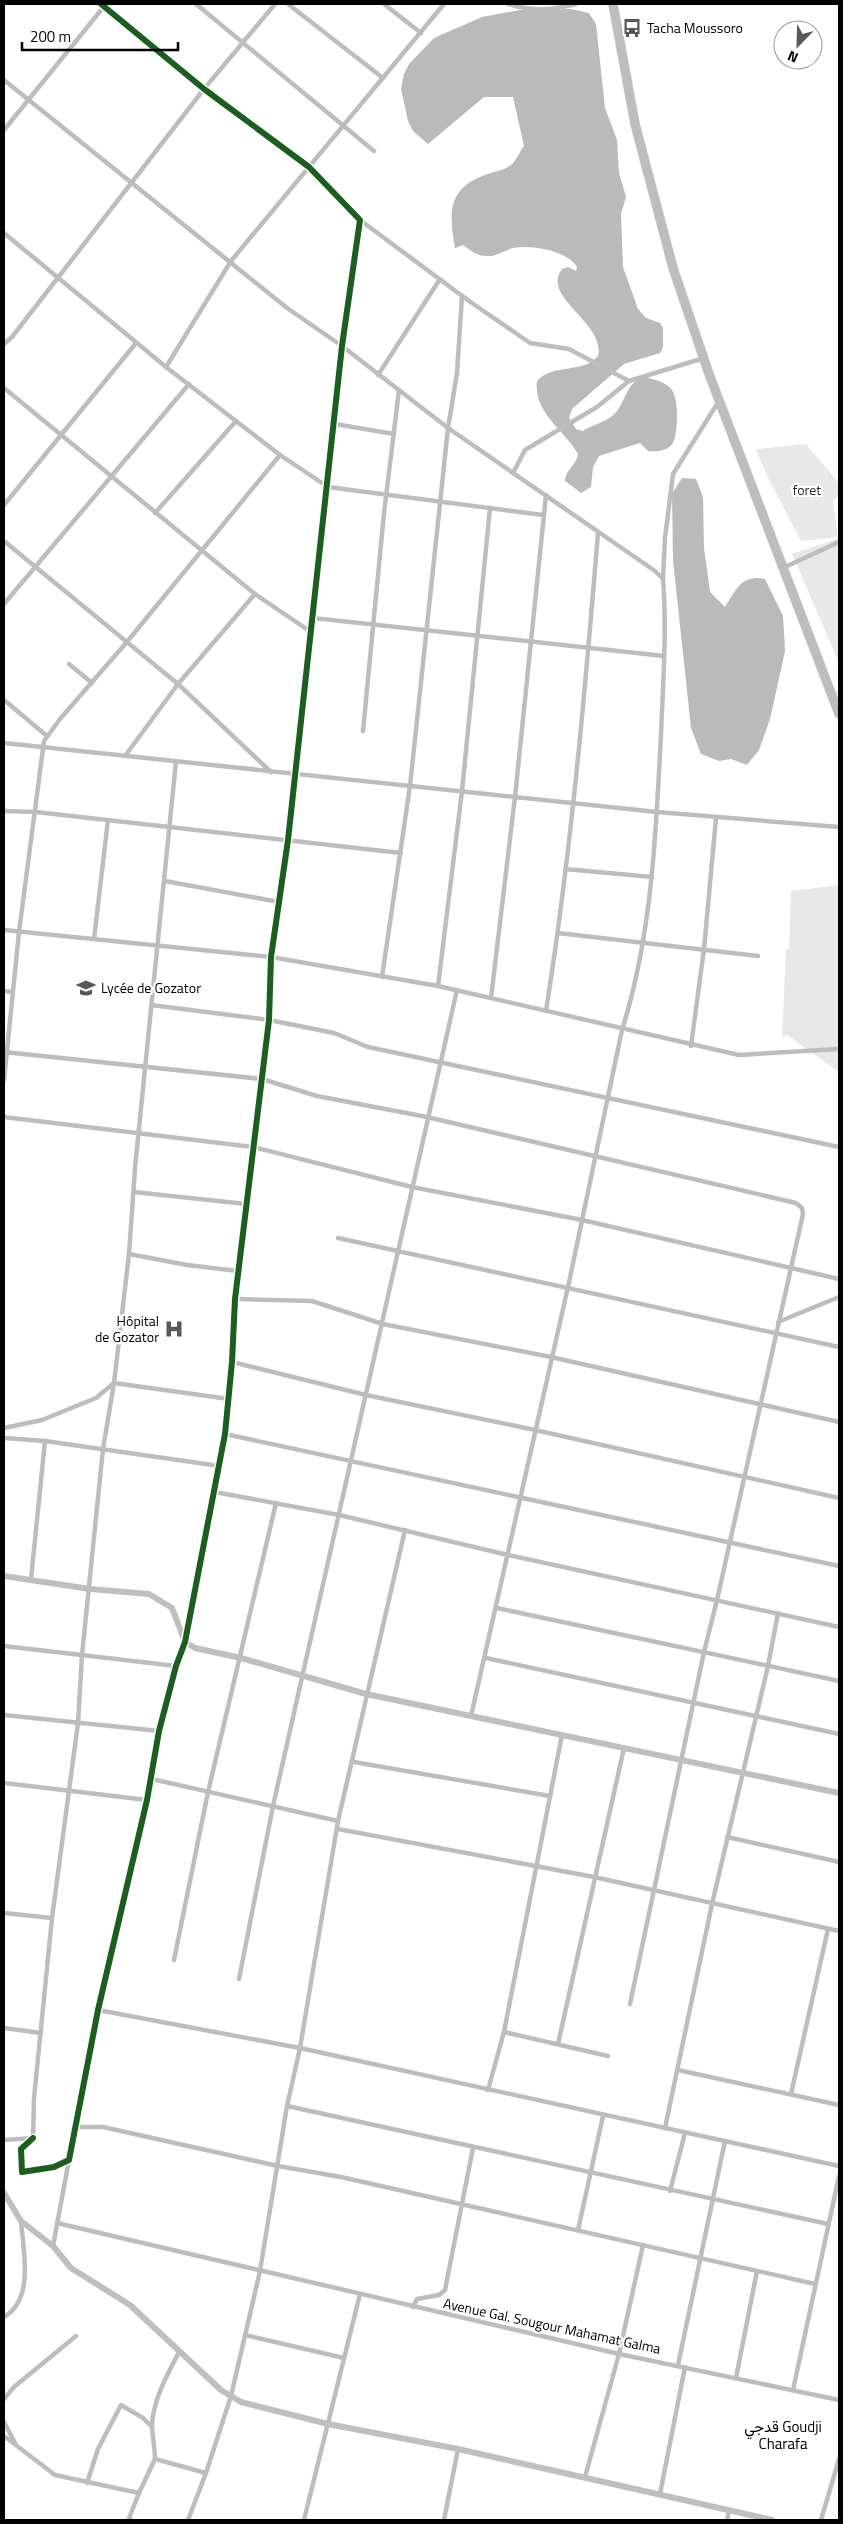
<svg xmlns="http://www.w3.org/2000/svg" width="843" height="2524" font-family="'Titillium Web',Vazirmatn,sans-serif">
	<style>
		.green { fill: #e8e8e8 }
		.water { fill: #bababa }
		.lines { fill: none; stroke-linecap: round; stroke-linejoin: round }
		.highway-casing { stroke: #dbdbdb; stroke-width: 10 }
		.street { stroke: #bdbdbd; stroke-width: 4.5 }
		.secondary { stroke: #bfbfbf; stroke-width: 6 }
		.highway { stroke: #bdbdbd; stroke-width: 9 }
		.cycleway-casing { stroke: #fff; stroke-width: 9 }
		.cycleway { stroke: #1b5e20; stroke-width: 6 }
		.labels { text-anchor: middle; stroke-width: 4.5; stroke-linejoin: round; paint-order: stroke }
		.poi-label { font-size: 14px; fill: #000; stroke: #fff; text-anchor: start }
		.park-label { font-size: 14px; fill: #2c2c2c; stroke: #fff }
		.street-label { font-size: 14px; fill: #000; stroke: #fff }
		.neighbourhood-label { font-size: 15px; fill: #000; stroke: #fff }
	</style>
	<rect width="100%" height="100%" fill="#fff"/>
	<g class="green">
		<polygon points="806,444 838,482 839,495 833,502 838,537 801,541 767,476 756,449"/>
		<polygon points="839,538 839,663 792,554"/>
		<polygon points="839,885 839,1072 787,1035 782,1037 786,949 789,949 791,891"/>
	</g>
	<g class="water">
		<path d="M571,9L589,13L596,24L605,108L617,140L619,173L626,197L621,214L623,267L638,309L646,318L660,323L663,328V347L660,353L624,364L572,409L569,418L576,429L583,431C593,424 609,422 617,411C627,398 626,383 644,377C653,379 667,382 672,390C679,400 678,433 673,443C668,451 657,452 648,451L640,443L599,456L593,467L591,487L581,493L565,481C565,470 577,465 578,454C565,430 533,413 537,381C553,363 584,374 598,356C606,323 540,297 562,269L568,267L576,271L577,267C568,251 531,244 513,248C505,250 496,257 487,256C477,256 471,251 463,245L455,248C449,213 447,189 485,175C492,172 505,170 511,165C516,161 520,151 524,146L513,97H484L428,144L413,131L408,121L401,89L404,74L409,64L434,38L482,17L520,10Z"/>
		<path d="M682,478L696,479L703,497L704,548L710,592L725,607C736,590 741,574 765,579L783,616L785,651L770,719L759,750L747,765L731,759L719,761L701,754L691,728L673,560L672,494Z"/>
	</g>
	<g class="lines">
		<g class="highway-casing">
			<polyline id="highway" points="613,4 635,124 673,268 709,374 839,714"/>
		</g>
		<g class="street">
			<polyline points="196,4 374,151"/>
			<polyline points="288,4 383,78"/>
			<polyline points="384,4 421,33"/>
			<path d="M508,4C532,12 552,10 576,4"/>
			<path d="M4,80L287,308L342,346L448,428L655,571L663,579C667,630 663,683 661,734C656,833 652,935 622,1030L568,1287L471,1716"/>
			<polyline points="4,130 106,4"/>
			<polyline points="360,220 469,301 530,343 569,349 629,381"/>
			<polyline points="4,233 166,367 280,455 328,487 543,515"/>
			<polyline points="4,344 12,337 204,89 275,4"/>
			<polyline points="166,367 231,261 444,4"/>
			<polyline points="378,375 440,279"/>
			<polyline points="4,388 255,594 311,632"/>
			<polyline points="335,424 394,434"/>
			<polyline points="513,473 525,450 597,407 629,381 704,358"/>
			<polyline points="4,505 136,343"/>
			<polyline points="155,513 236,421"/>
			<polyline points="4,541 178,684 271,772"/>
			<polyline points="785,567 839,542"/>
			<polyline points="663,577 665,538 673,474 719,401"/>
			<polyline points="4,604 189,384"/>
			<polyline points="313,618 664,656"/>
			<polyline points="69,664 92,683"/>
			<polyline points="4,700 47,736"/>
			<polyline points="363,731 384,513 399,390"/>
			<polyline points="4,743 657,812 839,827"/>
			<polyline points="125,756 178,684 255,594"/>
			<polyline points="4,811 36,812 401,853"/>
			<polyline points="565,869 652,877"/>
			<polyline points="165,881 279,902"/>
			<polyline points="4,930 271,957 438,986 739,1055 839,1049"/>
			<polyline points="558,933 758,956"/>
			<polyline points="94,939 108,820"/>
			<polyline points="382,977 410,786 448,428 457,373 462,296"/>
			<polyline points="438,986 462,791 490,508"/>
			<polyline points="4,991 13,992"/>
			<polyline points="491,998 515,797 546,495"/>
			<polyline points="151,1005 269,1020 334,1033 368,1047 839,1147"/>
			<path d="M546,1011C571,853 585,692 598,533"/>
			<polyline points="691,1046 704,949 716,818"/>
			<polyline points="4,1052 262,1079 317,1096 427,1117 796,1203 802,1208 803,1214 717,1600 704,1652 630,2004"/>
			<polyline points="4,1080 19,932 44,741 60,719 126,643 280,455"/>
			<polyline points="4,1117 253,1147 412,1187 582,1220 839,1279"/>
			<polyline points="134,1192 246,1204"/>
			<polyline points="338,1238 839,1347"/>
			<polyline points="129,1254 187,1265 238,1271"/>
			<polyline points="235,1299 312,1301 383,1324 551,1357 839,1422"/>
			<polyline points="778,1322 839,1297"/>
			<polyline points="232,1362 366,1395 535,1430 839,1498"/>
			<polyline points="4,1428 42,1420 96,1398 114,1383 229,1399"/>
			<polyline points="225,1434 839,1566"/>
			<polyline points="4,1438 45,1441 220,1466"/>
			<polyline points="215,1492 339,1515 508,1555 839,1627"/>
			<polyline points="31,1579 45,1441"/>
			<polyline points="497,1608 839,1681"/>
			<polyline points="4,1646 176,1666"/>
			<polyline points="486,1658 839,1734"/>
			<polyline points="4,1715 159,1731"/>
			<polyline points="354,1762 550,1796"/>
			<polyline points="152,1779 338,1821"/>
			<polyline points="4,1783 147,1800"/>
			<polyline points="338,1829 594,1877 839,1931"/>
			<polyline points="727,1837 839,1862"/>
			<polyline points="4,1913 52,1918"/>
			<polyline points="174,1960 208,1792 276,1503"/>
			<polyline points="239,1979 273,1806 457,990"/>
			<polyline points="98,2010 300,2048 839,2166"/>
			<polyline points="4,2028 41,2033"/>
			<polyline points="504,2032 608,2056"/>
			<polyline points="558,2044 624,1748"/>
			<polyline points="678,2070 839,2105"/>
			<polyline points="488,2090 504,2032 562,1735"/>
			<polyline points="791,2094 828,1929"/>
			<polyline points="287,2106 828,2224"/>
			<polyline points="76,2127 103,2127 278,2166 341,2177 815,2284"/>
			<polyline points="665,2128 712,1904 768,1666 778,1613"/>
			<polyline points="33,2138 21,2149 22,2172 54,2167 69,2160 98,2010 147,1800 159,1731 176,1666 185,1642 225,1434 232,1362 235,1299 269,1020 271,957 288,840 342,346 360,220 309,167 204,89 101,4"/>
			<polyline points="33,2138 34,2098 52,1918 78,1723 82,1655 103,1449 114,1383 129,1254 135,1168 176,761"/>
			<polyline points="4,2140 33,2138"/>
			<polyline points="670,2191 685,2133"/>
			<polyline points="57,2223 619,2354 839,2400"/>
			<polyline points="578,2230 603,2116"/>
			<polyline points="53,2246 69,2160"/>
			<polyline points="413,2307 417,2299 439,2295 445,2290 473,2148"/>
			<path d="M4,2317C35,2299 23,2250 21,2221"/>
			<polyline points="245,2335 344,2358"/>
			<polyline points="678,2365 725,2141"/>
			<polyline points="736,2378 757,2271"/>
			<polyline points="793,2390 839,2176"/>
			<polyline points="4,2399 14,2387 76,2336"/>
			<polyline points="4,2422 15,2443"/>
			<polyline points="4,2436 55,2475 139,2493 155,2459 206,2473 188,2520"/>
			<path d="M155,2459C155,2448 152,2436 152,2424C154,2398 167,2375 179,2352"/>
			<polyline points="206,2473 231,2396 260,2271 287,2106 300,2048 338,1821 405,1530"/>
			<polyline points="585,2477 619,2354 643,2245"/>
			<polyline points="87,2483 98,2449 121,2405 143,2418 152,2427"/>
			<polyline points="660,2494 685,2367"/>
			<polyline points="131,2520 129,2518 139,2493"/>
			<polyline points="304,2520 360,2294"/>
			<polyline points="444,2520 458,2449"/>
			<polyline points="727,2520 729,2511"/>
			<polyline points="821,2520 839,2459"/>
		</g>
		<g class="secondary">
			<polyline points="4,1576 90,1589 149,1594 172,1608 185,1642 195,1648 241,1658 366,1694 839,1793"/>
			<polyline points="4,2193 21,2221 53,2246 71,2268 130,2305 221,2390 241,2402 328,2424 458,2449 772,2520"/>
		</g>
		<use href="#highway" class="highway"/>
		<g class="cycleway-casing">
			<polyline id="cycleway" points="33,2138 21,2149 22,2172 54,2167 69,2160 98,2010 147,1800 159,1731 176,1666 185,1642 225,1434 232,1362 235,1299 269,1020 271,957 288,840 342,346 360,220 309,167 204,89 101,4"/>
		</g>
		<use href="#cycleway" class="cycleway"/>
	</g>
	<defs>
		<g id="bus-bare" transform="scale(1.5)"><path d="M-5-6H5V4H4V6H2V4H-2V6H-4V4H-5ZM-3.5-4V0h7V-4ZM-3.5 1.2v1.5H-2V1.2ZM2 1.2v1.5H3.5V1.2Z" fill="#595959" stroke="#fff" stroke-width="2.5" paint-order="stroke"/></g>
		<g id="school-bare" transform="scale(1.5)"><path d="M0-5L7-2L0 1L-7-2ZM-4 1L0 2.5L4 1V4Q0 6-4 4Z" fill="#595959" stroke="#fff" stroke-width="2.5" paint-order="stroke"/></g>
		<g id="hospital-bare" transform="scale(1.5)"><path d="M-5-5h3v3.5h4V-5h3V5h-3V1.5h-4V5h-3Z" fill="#595959" stroke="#fff" stroke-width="2.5" paint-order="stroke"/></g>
	</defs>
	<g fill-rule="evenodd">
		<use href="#bus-bare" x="632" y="28"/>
		<use href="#school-bare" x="86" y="988"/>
		<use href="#hospital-bare" x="174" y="1329"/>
	</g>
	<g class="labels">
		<g class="poi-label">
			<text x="647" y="33">Tacha Moussoro</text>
			<text x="101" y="993">Lycée de Gozator</text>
			<text x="159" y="1326" text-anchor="end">Hôpital<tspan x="159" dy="16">de Gozator</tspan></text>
		</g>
		<g class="park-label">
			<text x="807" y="495">foret</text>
		</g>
		<g class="street-label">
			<text transform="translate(552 2326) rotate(12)" y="5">Avenue Gal. Sougour Mahamat Galma</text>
		</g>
		<g class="neighbourhood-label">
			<text x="783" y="2432">قدجي Goudji<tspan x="783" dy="17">Charafa</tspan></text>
		</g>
	</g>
	<rect width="843" height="2524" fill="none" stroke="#000000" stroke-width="10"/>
	<g transform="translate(798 45) rotate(203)"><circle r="24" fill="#ffffff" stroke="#999999"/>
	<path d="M0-4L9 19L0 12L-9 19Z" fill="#595959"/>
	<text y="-8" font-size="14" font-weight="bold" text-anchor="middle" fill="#000000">N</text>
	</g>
	<path d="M22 42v8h156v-8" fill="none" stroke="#000000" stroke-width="2.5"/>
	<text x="30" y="42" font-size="15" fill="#000000" stroke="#ffffff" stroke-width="4" paint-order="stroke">200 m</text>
</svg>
